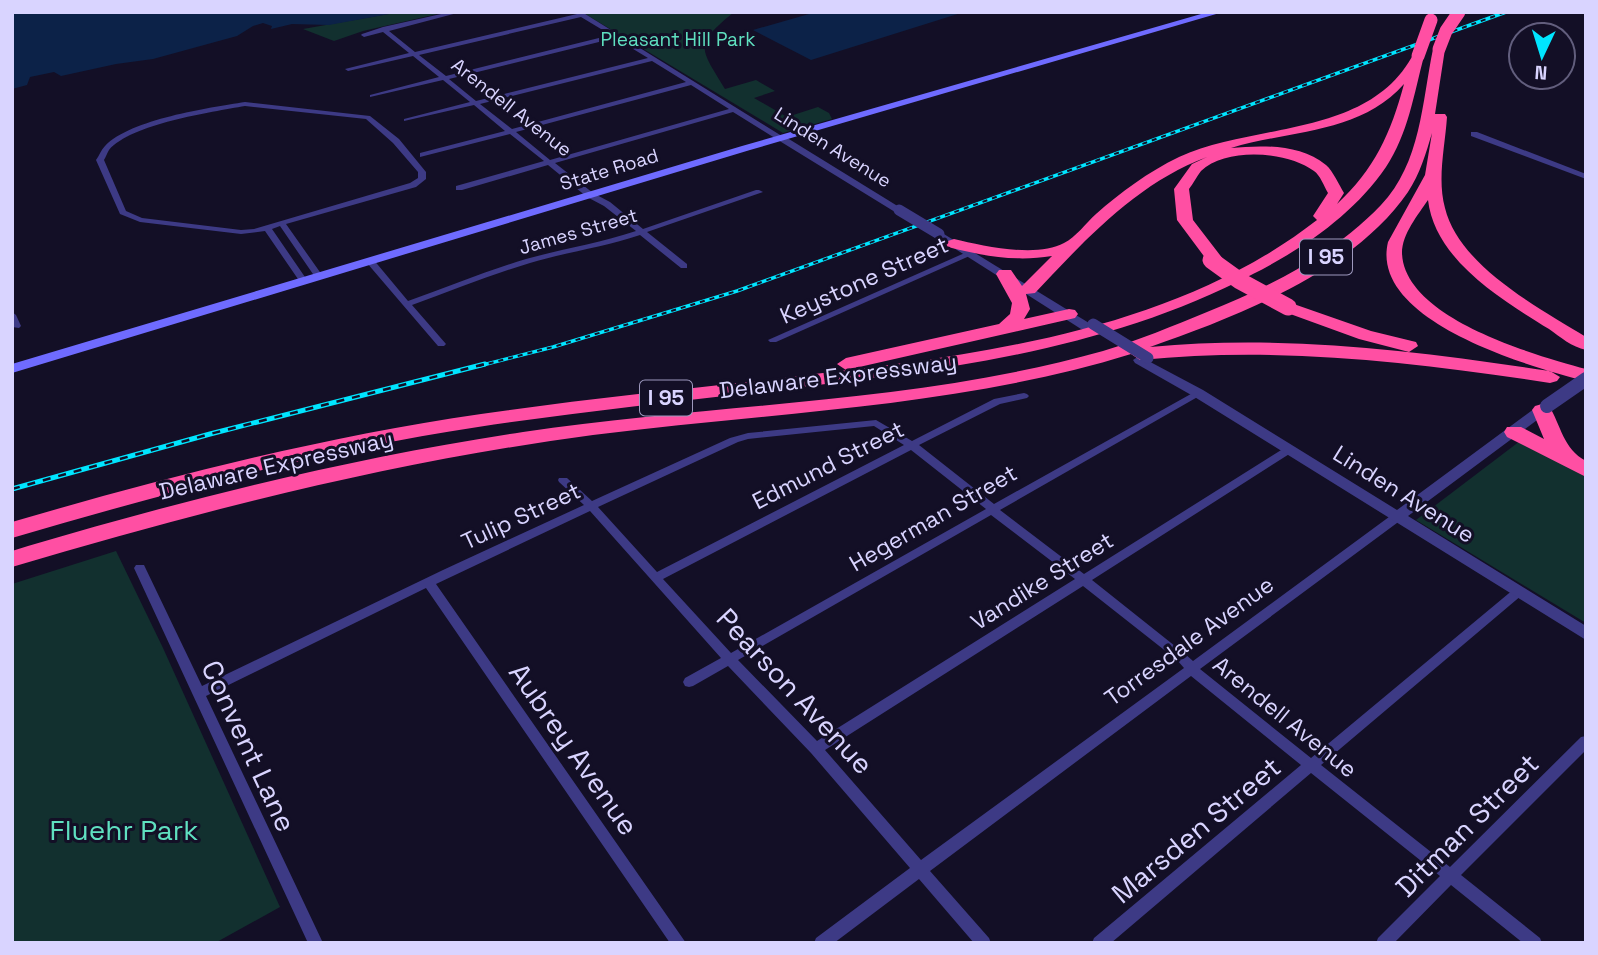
<svg xmlns="http://www.w3.org/2000/svg" width="1598" height="955" font-family="'Space Grotesk',sans-serif">
	<style>
		.green { fill: #12302f }
		.water { fill: #0c2248 }
		.lines { fill: none; stroke-linecap: round; stroke-linejoin: round }
		.minor { fill: #3d3a85; fill-rule: evenodd }
		.tertiary { fill: #3d3a85; fill-rule: evenodd }
		.secondary { fill: #6f6bff; fill-rule: evenodd }
		.motorway { fill: #ff4fa3; fill-rule: evenodd }
		.rail-far1-casing { stroke: #00e5ff; stroke-width: 3.5 }
		.rail-casing { stroke: #00e5ff; stroke-width: 5 }
		.rail-far1 { stroke: #130f26; stroke-width: 2; stroke-dasharray: 5; stroke-linecap: butt }
		.rail { stroke: #130f26; stroke-width: 2.5; stroke-dasharray: 8; stroke-linecap: butt }
		.tertiary-bridge-far1 { stroke: #3d3a85; stroke-width: 11 }
		.tertiary-bridge { stroke: #3d3a85; stroke-width: 14 }
		.motorway-bridge-far1 { stroke: #ff4fa3; stroke-width: 13 }
		.motorway-bridge { stroke: #ff4fa3; stroke-width: 17 }
		.labels { text-anchor: middle; stroke-width: 6; stroke-linejoin: round; paint-order: stroke }
		.far-park-label { font-size: 19px; fill: #5fe0c0; stroke: #130f26 }
		.far-street-label { font-size: 19px; fill: #d9d4ff; stroke: #130f26 }
		.shield { fill: #130f26; stroke: #9e99be; stroke-width: 2 }
		.shield-label { font-size: 21px; font-weight: bold; fill: #d9d4ff }
		.street-label { font-size: 23px; fill: #d9d4ff; stroke: #130f26 }
		.near-street-label { font-size: 28px; fill: #d9d4ff; stroke: #130f26 }
		.near-park-label { font-size: 28px; fill: #5fe0c0; stroke: #130f26 }
	</style>
	<rect width="100%" height="100%" fill="#130f26"/>
	<g class="green">
		<polygon points="400,12 446,12 363,31 334,41 303,29"/>
		<path d="M582,12H734C693,46 700,47 725,89L756,80L775,91L754,98L787,117L818,107L829,113L832,119L783,133Z"/>
		<polygon points="1520,441 1586,477 1586,623 1416,520"/>
		<polygon points="116,551 163,648 280,907 215,943 12,943 12,584"/>
	</g>
	<g class="water">
		<polygon points="12,12 400,12 329,25 292,24 271,29 272,26 263,23 253,26 237,36 153,59 116,64 61,76 54,72 30,77 27,85 12,89"/>
		<polygon points="816,12 964,12 811,60 753,30"/>
	</g>
	<g class="lines">
		<g class="minor">
			<path d="M450,12H461L389,31L415,52L577,14L574,12H582L785,138L778,140L733,112L555,163L593,193L610,202L643,229L756,190H759L763,192L647,232L687,264V268H681L640,235C604,247 567,252 530,263C490,275 451,291 412,305L446,344L444,346H438L367,263V259H373L408,301C447,287 486,271 526,259C562,249 600,243 636,231L604,206L587,197L548,165L462,190H456V186L544,161L510,134L420,157V153L505,131L474,105L404,121V119L470,102L443,80L370,97V95L439,77L413,56L348,71L345,69L409,53L383,32L364,37L361,35L362,34L383,27ZM581,17L611,35L446,76L419,55ZM615,38L648,58L476,101L449,79ZM652,61L686,82L512,129L480,104ZM691,85L729,109L550,160L516,132Z"/>
			<path d="M245,102L370,116L399,139L426,172V179L416,187L286,224L322,275L321,277H315L280,226L272,229L307,280L303,283L300,282L265,231L241,234L140,222L120,214L96,160C99,156 101,150 105,146C131,119 208,108 245,102ZM245,106L366,119L393,143L418,172V178L410,183L254,229L241,230L142,218L126,211L104,160C106,157 107,153 109,150C131,124 211,112 245,106Z"/>
			<polygon points="1471,132 1477,132 1586,174 1586,179 1471,136"/>
			<polygon points="967,252 970,252 974,254 776,342 770,342 768,340"/>
			<polygon points="12,312 16,315 21,326 19,328 12,327"/>
			<path d="M1198,390L1201,391L1203,393L1201,395L1000,510L1084,574L1286,447H1294L1295,449L1294,451L1092,580L1185,654L1193,661L1393,514H1401L1402,517L1401,520L1200,669L1311,758L1514,589H1522L1524,592L1522,595L1321,765L1450,867L1581,737L1586,736V750L1461,875L1540,938L1542,943H1523L1451,885L1394,943H1376L1378,938L1440,876L1311,773L1111,943H1092L1094,938L1301,765L1191,676L930,871L989,938L991,943H974L919,879L834,943H814L816,938L910,868L811,753L728,666L693,686L689,687L685,686L683,682L685,678L721,658L590,511L436,584L686,943H670L426,588L206,696L323,943H308L134,568L136,565H144L202,686L443,570L584,505L559,482L558,480L559,478H567L592,501L730,438L748,433L876,420L912,441L994,399L1024,393L1027,394L1029,396L1027,398L1000,404L919,445L994,504ZM874,426L904,445L657,572L598,507L738,442L748,439ZM911,450L986,509L731,653L663,579ZM991,515L1075,579L817,741L738,660ZM1083,586L1177,660L1184,668L921,860L825,750Z"/>
		</g>
		<g class="tertiary">
			<polygon points="778,136 784,136 904,210 899,213 895,212 778,140"/>
			<polygon points="939,231 1089,323 1091,326 1089,329 1081,329 935,236 935,232"/>
			<polygon points="1139,356 1203,390 1397,510 1542,403 1552,403 1554,406 1552,409 1408,516 1586,626 1586,640 1193,396 1135,363 1133,360"/>
		</g>
		<polygon class="secondary" points="1208,12 1223,12 750,150 12,373 12,364 742,146"/>
		<g class="motorway">
			<path d="M1439,45L1445,49L1435,114H1445L1447,117C1445,147 1437,179 1445,208C1459,266 1539,308 1586,337V350C1572,347 1560,337 1549,329C1502,300 1435,260 1428,200C1418,215 1402,234 1402,253C1404,318 1534,355 1586,369V381C1530,367 1369,321 1388,242L1425,175L1432,133C1426,153 1420,174 1408,192C1353,272 1238,316 1150,347C1285,334 1417,351 1550,371L1560,377L1557,381L1550,383C1413,362 1279,346 1140,360L1131,354C957,408 772,412 593,435C396,461 203,510 12,567V551L28,546C190,498 356,457 523,432C715,403 915,404 1103,351C1139,340 1173,326 1207,312C1270,287 1334,254 1381,205C1421,163 1422,102 1433,49Z"/>
			<path d="M1418,52L1424,56C1414,94 1408,134 1386,167C1353,215 1304,248 1253,274C1101,354 927,372 759,392C665,403 571,413 478,427C319,451 166,493 12,538V522C166,477 322,437 481,414C584,399 688,389 791,377C970,356 1170,334 1317,220L1313,216L1328,193C1324,186 1320,175 1314,171C1287,151 1226,147 1201,171C1197,176 1193,184 1189,189L1193,220L1223,259L1215,264L1209,263L1177,220L1174,189L1192,164L1207,157C1137,183 1085,240 1035,293L1026,294L1030,309L1024,319L1069,309L1075,310L1078,314L1075,318L846,370L837,364L846,358L999,324L1010,314L1012,303L996,274L999,270H1011L1022,286L1052,256C1016,262 983,256 948,247L946,244L948,241L954,239C983,246 1037,258 1064,243C1076,237 1086,223 1096,214C1121,192 1148,172 1179,157C1256,122 1370,138 1414,53ZM1404,84C1391,133 1374,170 1337,204L1344,193C1339,185 1333,171 1326,165C1300,144 1262,145 1231,148C1290,130 1360,134 1404,84Z"/>
			<polygon points="1288,302 1371,331 1416,342 1418,346 1409,352 1359,339 1282,311 1279,307 1282,303"/>
			<path d="M1542,404L1549,406C1561,425 1563,449 1586,461V477L1507,437L1504,432L1507,427H1521L1544,439L1532,410L1535,406Z"/>
		</g>
		<g class="rail-far1-casing">
			<polyline id="rail-far1" points="479,366 553,347 737,291 1506,12"/>
		</g>
		<g class="rail-casing">
			<polyline id="rail" points="12,489 210,434 485,364"/>
		</g>
		<use href="#rail-far1" class="rail-far1"/>
		<use href="#rail" class="rail"/>
		<g class="tertiary-bridge-far1">
			<polyline points="899,210 939,234"/>
			<polyline points="1093,324 1148,358"/>
		</g>
		<polyline class="tertiary-bridge" points="1547,406 1586,379"/>
		<g class="motorway-bridge-far1">
			<polyline points="1439,49 1446,31 1459,12"/>
			<polyline points="1418,56 1431,20"/>
		</g>
		<polyline class="motorway-bridge" points="1211,260 1240,281 1288,307"/>
	</g>
	<g class="labels">
		<g class="far-park-label">
			<text x="678" y="46">Pleasant Hill Park</text>
		</g>
		<g class="far-street-label">
			<text transform="translate(512 107) rotate(38)" y="7">Arendell Avenue</text>
			<text transform="translate(833 147) rotate(32)" y="7">Linden Avenue</text>
			<text transform="translate(609 169) rotate(-17)" y="7">State Road</text>
			<text transform="translate(578 231) rotate(-16)" y="7">James Street</text>
		</g>
		<g class="shield">
			<rect x="1300" y="239.5" width="52" height="35" rx="5"/>
			<rect x="640" y="380.5" width="52" height="35" rx="5"/>
		</g>
		<g class="shield-label">
			<text x="1326" y="264">I 95</text>
			<text x="666" y="405">I 95</text>
		</g>
		<g class="street-label">
			<text transform="translate(864 280) rotate(-24)" y="8">Keystone Street</text>
			<text transform="translate(838 376) rotate(-7)" y="8">Delaware Expressway</text>
			<text transform="translate(276 465) rotate(-13)" y="8">Delaware Expressway</text>
			<text transform="translate(828 465) rotate(-27)" y="8">Edmund Street</text>
			<text transform="translate(1404 494) rotate(32)" y="8">Linden Avenue</text>
			<text transform="translate(521 516) rotate(-25)" y="8">Tulip Street</text>
			<text transform="translate(933 518) rotate(-30)" y="8">Hegerman Street</text>
			<text transform="translate(1042 581) rotate(-32)" y="8">Vandike Street</text>
			<text transform="translate(1189 641) rotate(-36)" y="8">Torresdale Avenue</text>
			<text transform="translate(1285 717) rotate(39)" y="8">Arendell Avenue</text>
		</g>
		<g class="near-street-label">
			<text transform="translate(795 691) rotate(47)" y="10">Pearson Avenue</text>
			<text transform="translate(249 746) rotate(65)" y="10">Convent Lane</text>
			<text transform="translate(574 749) rotate(55)" y="10">Aubrey Avenue</text>
			<text transform="translate(1467 825) rotate(-45)" y="10">Ditman Street</text>
			<text transform="translate(1196 830) rotate(-40)" y="10">Marsden Street</text>
		</g>
		<g class="near-park-label">
			<text x="124" y="840">Fluehr Park</text>
		</g>
	</g>
	<rect width="1598" height="955" fill="none" stroke="#d9d4ff" stroke-width="28"/>
	<g transform="translate(1542 56) rotate(184)"><circle r="33" fill="#130f26" stroke="#625e7d" stroke-width="2"/>
	<path d="M0-5L12 26L0 18L-12 26Z" fill="#00e5ff"/>
	<text y="-10" font-size="19" font-weight="bold" text-anchor="middle" fill="#d9d4ff">N</text>
	</g>
</svg>
